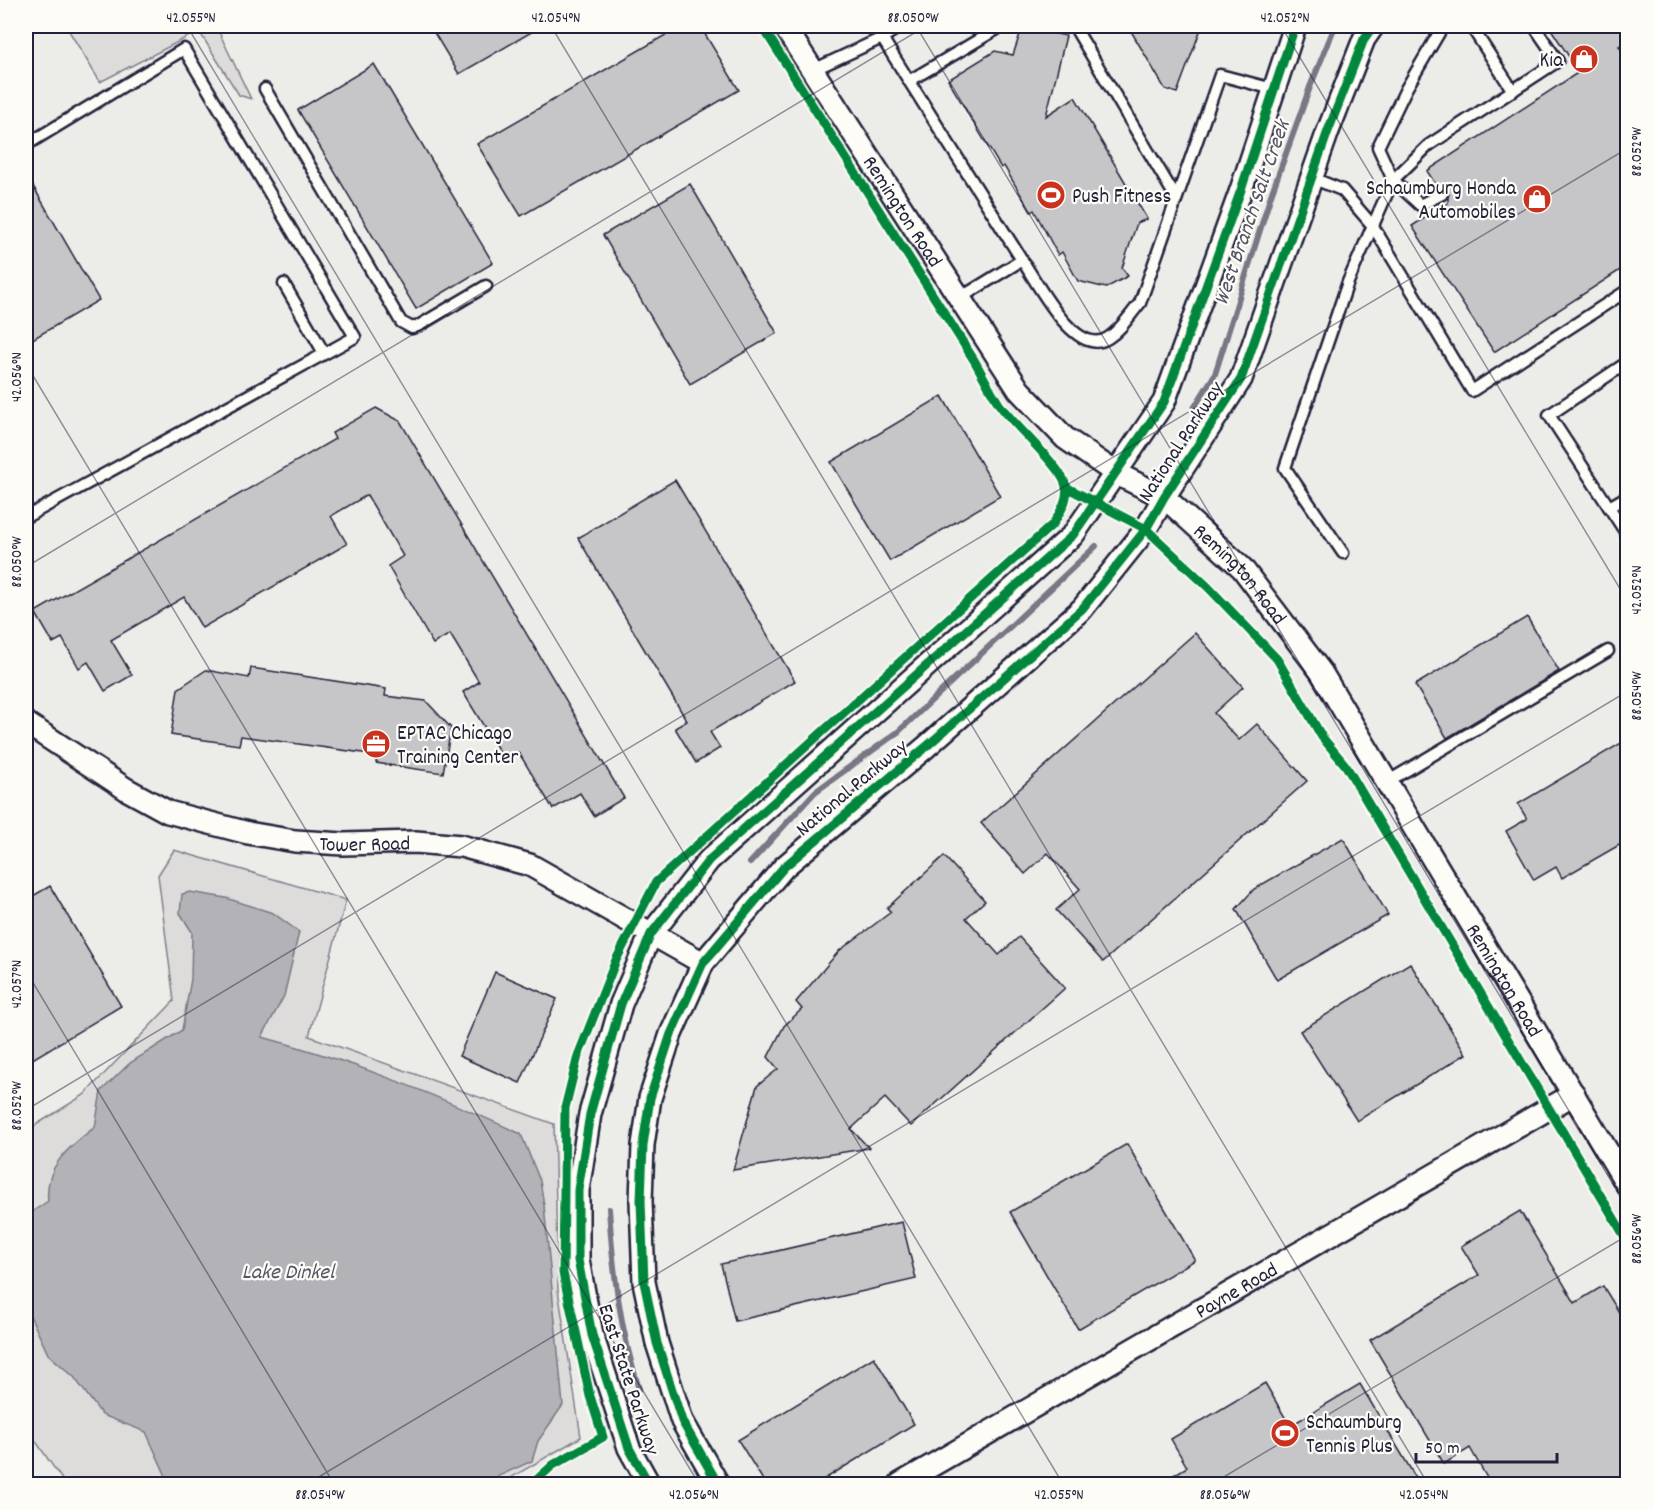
<svg xmlns="http://www.w3.org/2000/svg" width="1653" height="1510" font-family="Dekko,sans-serif">
	<style>
		.built { fill: #ecece9 }
		.green { fill: #dddcdb; stroke: #807f8b; stroke-width: 1.5 }
		.water { fill: #b2b2b7; stroke: #787885; stroke-width: 1.5 }
		.lines { fill: none; stroke-linecap: round; stroke-linejoin: round }
		.stream { stroke: #787885; stroke-width: 6 }
		.building { fill: #c6c6c8; stroke: #22223b; stroke-width: 1.5 }
		.service-casing { stroke: #22223b; stroke-width: 15 }
		.minor-casing { stroke: #22223b; stroke-width: 26 }
		.service { stroke: #fdfcf7; stroke-width: 10 }
		.minor { stroke: #fdfcf7; stroke-width: 21 }
		.cycleway-casing { stroke: #fdfcf7; stroke-width: 13 }
		.cycleway { stroke: #00873e; stroke-width: 9 }
		.ticks { fill: none; stroke: #22223b; stroke-width: 1.5; stroke-opacity: 0.45 }
		.labels { text-anchor: middle; stroke-width: 4.5; stroke-linejoin: round; paint-order: stroke }
		.poi-label { font-size: 21px; fill: #22223b; stroke: #fdfcf7; text-anchor: start }
		.street-label { font-size: 21px; fill: #22223b; stroke: #fdfcf7 }
		.water-label { font-size: 22px; font-style: italic; fill: #545466; stroke: #fdfcf7 }
		.neatline { fill: none; stroke: #22223b; stroke-width: 2 }
		.ticks-label { font-size: 15px; text-anchor: middle; fill: #22223b }
	</style>
	<rect width="100%" height="100%" fill="#fdfcf7"/>
	<filter id="ink" filterUnits="userSpaceOnUse"><feTurbulence type="fractalNoise" baseFrequency=".0167" numOctaves="2"/><feDisplacementMap in="SourceGraphic" scale="12" xChannelSelector="R" yChannelSelector="G"/><feConvolveMatrix kernelMatrix="1 2 1 2 8 2 1 2 1" color-interpolation-filters="sRGB"/></filter>
	<g filter="url(#ink)">
		<rect class="built" x="26" y="26" width="1601" height="1458"/>
		<g class="green">
			<polygon points="66,26 216,26 251,99 239,95 199,31 100,82"/>
			<polygon points="174,850 346,900 309,1036 554,1124 558,1290 581,1437 500,1484 65,1484 26,1427 26,1131 84,1095 174,1001 158,875"/>
		</g>
		<path class="water" d="M190,892L226,898L273,913L299,932L284,996L262,1037C351,1060 438,1096 521,1134L540,1181L544,1205L563,1405L538,1441L532,1461L481,1484H173L166,1476L146,1432L102,1415L74,1377L48,1354L26,1307V1216L48,1201C44,1166 69,1147 95,1127L101,1091L130,1063L182,1030L191,979L192,932L180,913L182,894Z"/>
		<g class="lines">
			<g class="stream">
				<polyline points="1194,408 1215,374 1271,195 1310,87 1335,26"/>
				<polyline points="750,863 815,792 898,732 1096,546"/>
				<path d="M609,1209C613,1271 620,1330 639,1389"/>
			</g>
		</g>
		<g class="building">
			<polygon points="430,26 542,26 459,74"/>
			<polygon points="681,26 700,26 739,90 521,216 477,144"/>
			<polygon points="1128,26 1202,26 1177,93 1165,89"/>
			<polygon points="1549,26 1628,26 1628,41 1619,46 1628,60 1628,265 1494,352 1412,226 1448,203 1448,190 1443,187 1438,188 1427,171 1579,72"/>
			<polygon points="1026,27 1066,36 1046,116 1075,97 1147,219 1137,223 1122,268 1128,276 1106,288 1078,281 1062,252 1058,255 1034,210 1031,212 1004,166 1001,168 948,80 995,51 1013,55 1021,31"/>
			<polygon points="374,64 493,263 416,309 298,110"/>
			<polygon points="26,174 99,300 26,343"/>
			<polygon points="690,184 777,333 690,384 603,235"/>
			<polygon points="942,396 1000,496 890,561 831,462"/>
			<polygon points="376,408 400,421 624,798 594,816 580,793 553,809 519,753 505,761 463,692 479,682 450,634 433,644 388,566 403,556 367,495 331,516 347,544 202,628 184,597 111,640 132,675 105,691 88,662 79,668 62,638 53,643 35,612 335,439 332,433"/>
			<polygon points="675,480 795,681 710,732 720,748 696,763 675,728 687,721 578,538"/>
			<polygon points="1527,617 1559,671 1447,738 1415,685"/>
			<polygon points="1195,633 1243,687 1214,713 1239,740 1257,724 1307,781 1103,962 1056,910 1080,889 1048,853 1025,874 981,823"/>
			<polygon points="251,668 386,689 385,696 426,701 451,728 443,773 376,763 377,755 241,736 239,745 171,735 178,689 206,670 249,678"/>
			<polygon points="1628,739 1628,840 1562,878 1556,867 1534,880 1506,831 1527,819 1518,804"/>
			<polygon points="1343,838 1388,915 1277,980 1236,909 1254,889"/>
			<polygon points="944,856 985,901 966,918 999,955 1019,937 1065,988 911,1126 885,1098 851,1129 869,1148 733,1170 757,1086 778,1069 768,1057 784,1026 802,1009 796,1002 839,951 891,912 887,908"/>
			<polygon points="50,886 121,1006 26,1063 26,900"/>
			<polygon points="1410,963 1466,1054 1357,1121 1300,1031"/>
			<polygon points="495,972 557,999 520,1083 459,1056"/>
			<polygon points="1127,1144 1195,1260 1078,1329 1010,1212"/>
			<polygon points="1520,1211 1575,1303 1603,1286 1628,1327 1628,1485 1491,1485 1470,1448 1444,1464 1370,1340 1479,1275 1461,1246"/>
			<polygon points="902,1222 916,1279 735,1321 721,1264"/>
			<polygon points="874,1357 914,1424 815,1485 766,1485 738,1440"/>
			<polygon points="1265,1383 1290,1426 1360,1384 1420,1485 1157,1485 1187,1467 1171,1439"/>
		</g>
		<g class="lines">
			<g class="service-casing">
				<g id="service">
					<polyline points="1074,26 1176,198"/>
					<polyline points="1471,26 1513,91"/>
					<polyline points="882,38 1022,260"/>
					<polyline points="813,70 882,38 901,26"/>
					<polyline points="909,81 1002,26"/>
					<polyline points="265,89 401,322 412,328 420,325 486,286"/>
					<polyline points="26,145 184,49 355,337 26,517"/>
					<polyline points="1312,178 1342,190 1373,226 1472,391 1628,290"/>
					<polyline points="1442,194 1420,205 1393,180 1378,147 1406,89 1443,26"/>
					<polyline points="284,284 324,353"/>
					<path d="M960,298L1022,260C1037,282 1075,359 1108,338C1121,330 1130,315 1140,303L1220,75L1273,89"/>
					<polyline points="1628,362 1549,415 1609,507 1628,496"/>
					<polyline points="1609,507 1628,536"/>
					<polyline points="1343,553 1285,468 1348,282 1393,180 1429,145 1558,61 1534,26"/>
					<polyline points="1387,782 1608,651"/>
				</g>
			</g>
			<g class="minor-casing">
				<g id="minor">
					<path id="s1" d="M784,26L1019,390L1065,438L1117,474L1164,497L1242,568L1321,672L1628,1186"/>
					<path id="s2" d="M26,723L126,789L168,812L248,833L295,841L343,844L416,842L461,846L530,865L703,963"/>
					<polyline points="649,1484 629,1448 592,1335 578,1260 578,1190 590,1114 621,1004 651,934 709,860 1073,535 1164,402 1241,190 1295,26"/>
					<polyline points="718,1484 682,1421 657,1343 644,1282 641,1201 643,1145 650,1098 671,1034 703,963 784,867 926,747 1082,609 1146,529 1164,497 1241,379 1328,131 1364,39 1373,26"/>
					<path id="s3" d="M900,1484L1574,1094"/>
				</g>
			</g>
			<use href="#service" class="service"/>
			<use href="#minor" class="minor"/>
			<g class="cycleway-casing">
				<g id="cycleway">
					<polyline points="1066,487 1146,529 1208,587 1277,659 1322,737 1346,766 1628,1242"/>
					<path d="M532,1484L553,1465L603,1437L590,1396L563,1273L565,1108L578,1056L616,960L656,882L1053,524C1060,513 1069,499 1066,486C1062,467 1013,425 999,404C990,390 982,374 974,360L762,26"/>
					<polyline points="649,1484 629,1448 592,1335 578,1260 578,1190 590,1114 621,1004 651,934 709,860 1073,535 1164,402 1241,190 1295,26"/>
					<polyline points="718,1484 682,1421 657,1343 644,1282 641,1201 643,1145 650,1098 671,1034 703,963 784,867 926,747 1082,609 1146,529 1164,497 1241,379 1328,131 1364,39 1373,26"/>
				</g>
			</g>
			<use href="#cycleway" class="cycleway"/>
		</g>
	</g>
	<path class="ticks" d="M187,26L1063,1484M551,26L1428,1484M916,26L1628,1209M1281,26L1628,602M26,364L699,1484M26,567L926,26M26,971L334,1484M26,1110L1628,148M307,1484L1628,691M1212,1484L1628,1235"/>
	<defs>
		<g id="shop-disc" transform="scale(1.5)"><circle r="9.5" fill="#c8321e" stroke="#fdfcf7"/><path d="M-5-2.5h2.3a2.7 3.5 0 0 1 5.4 0H5L5.5 6h-11ZM-1.5-2.5h3a1.5 2.3 0 0 0-3 0Z" fill="#fff"/></g>
		<g id="stadium-disc" transform="scale(1.5)"><circle r="9.5" fill="#c8321e" stroke="#fdfcf7"/><path d="M0-5a6.5 5 0 1 0 0 10a6.5 5 0 1 0 0-10ZM-3.5-1.8h7v3.6h-7Z" fill="#fff"/></g>
		<g id="office-disc" transform="scale(1.5)"><circle r="9.5" fill="#c8321e" stroke="#fdfcf7"/><path d="M-6-3h4V-5.5h4V-3h4V5H-6ZM-1-4.5V-3h2v-1.5ZM-6 0V1H6V0Z" fill="#fff"/></g>
	</defs>
	<g fill-rule="evenodd">
		<use href="#shop-disc" x="1584" y="59"/>
		<use href="#stadium-disc" x="1051" y="195"/>
		<use href="#shop-disc" x="1537" y="199"/>
		<use href="#office-disc" x="376" y="744"/>
		<use href="#stadium-disc" x="1285" y="1433"/>
	</g>
	<g class="labels">
		<g class="poi-label">
			<text x="1563" y="66" text-anchor="end">Kia</text>
			<text x="1516" y="194" text-anchor="end">Schaumburg Honda<tspan x="1516" dy="24">Automobiles</tspan></text>
			<text x="1072" y="202">Push Fitness</text>
			<text x="397" y="739">EPTAC Chicago<tspan x="397" dy="24">Training Center</tspan></text>
			<text x="1306" y="1428">Schaumburg<tspan x="1306" dy="24">Tennis Plus</tspan></text>
		</g>
		<g class="street-label">
			<text dy="7" stroke="none"><textPath href="#s1" startOffset="220">Remington Road</textPath></text>
			<text transform="translate(1180 441) rotate(-57)" y="7">National Parkway</text>
			<text dy="7" stroke="none"><textPath href="#s1" startOffset="724">Remington Road</textPath></text>
			<text transform="translate(851 787) rotate(-40)" y="7">National Parkway</text>
			<text dy="7" stroke="none"><textPath href="#s2" startOffset="368">Tower Road</textPath></text>
			<text dy="7" stroke="none"><textPath href="#s1" startOffset="1210">Remington Road</textPath></text>
			<text dy="7" stroke="none"><textPath href="#s3" startOffset="388">Payne Road</textPath></text>
			<text transform="translate(630 1379) rotate(72)" y="7">East State Parkway</text>
		</g>
		<g class="water-label">
			<text transform="translate(1250 212) rotate(-71)" y="8">West Branch Salt Creek</text>
			<text x="288" y="1278">Lake Dinkel</text>
		</g>
	</g>
	<rect width="1653" height="1510" fill="none" stroke="#fdfcf7" stroke-width="66"/>
	<path d="M1416 1453v9h141v-9" fill="none" stroke="#22223b" stroke-width="3"/>
	<text x="1425" y="1453" font-size="18" fill="#22223b" stroke="#fdfcf7" stroke-width="4.5" paint-order="stroke">50 m</text>
	<rect x="33" y="33" width="1587" height="1444" class="neatline"/>
	<g class="ticks-label">
		<text x="191" y="22">42.055°N</text>
		<text x="556" y="22">42.054°N</text>
		<text x="913" y="22">88.050°W</text>
		<text x="1285" y="22">42.052°N</text>
		<text transform="translate(1636 152) rotate(-90)" y="5">88.052°W</text>
		<text transform="translate(16 377) rotate(-90)" y="5">42.056°N</text>
		<text transform="translate(16 562) rotate(-90)" y="5">88.050°W</text>
		<text transform="translate(1636 590) rotate(-90)" y="5">42.052°N</text>
		<text transform="translate(1636 696) rotate(-90)" y="5">88.054°W</text>
		<text transform="translate(16 984) rotate(-90)" y="5">42.057°N</text>
		<text transform="translate(16 1106) rotate(-90)" y="5">88.052°W</text>
		<text transform="translate(1636 1239) rotate(-90)" y="5">88.056°W</text>
		<text x="320" y="1499">88.054°W</text>
		<text x="694" y="1499">42.056°N</text>
		<text x="1059" y="1499">42.055°N</text>
		<text x="1225" y="1499">88.056°W</text>
		<text x="1424" y="1499">42.054°N</text>
	</g>
</svg>
